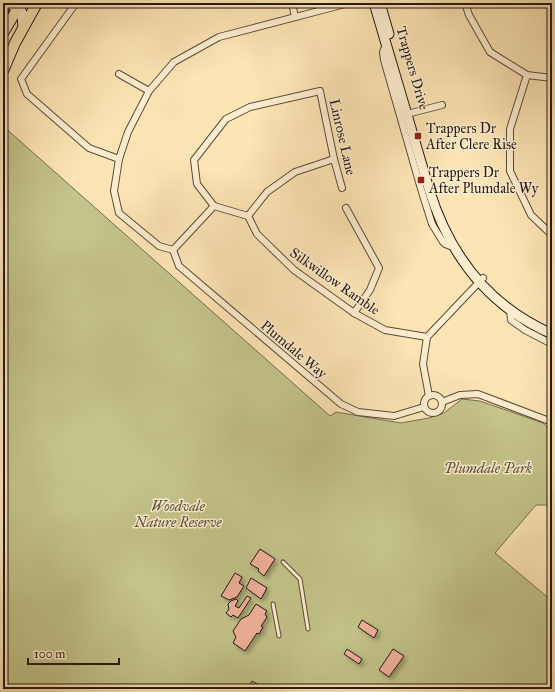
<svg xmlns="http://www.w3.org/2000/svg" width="555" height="692" font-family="'IM FELL Great Primer',serif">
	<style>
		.green { fill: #c3c38a; stroke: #746e4e }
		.building { fill: #efb09a; stroke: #241913; filter: url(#shadow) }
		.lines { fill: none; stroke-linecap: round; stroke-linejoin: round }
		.lane-casing { stroke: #5a4c3b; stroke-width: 5 }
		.street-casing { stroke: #5a4c3b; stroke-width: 8 }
		.secondary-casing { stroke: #241913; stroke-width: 11 }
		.primary-casing { stroke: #241913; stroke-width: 12 }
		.lane { stroke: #fdedce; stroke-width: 3 }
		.street { stroke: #fdedce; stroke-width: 6 }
		.secondary { stroke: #fdedce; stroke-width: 9 }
		.primary { stroke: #fce4b4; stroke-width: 10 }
		.poi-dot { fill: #8f2418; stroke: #fdedce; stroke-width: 1.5 }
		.labels { text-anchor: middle; stroke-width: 3; stroke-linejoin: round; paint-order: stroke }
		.street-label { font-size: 14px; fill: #241913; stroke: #fdedce }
		.poi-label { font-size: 14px; fill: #241913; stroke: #fdedce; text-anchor: start }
		.park-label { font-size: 14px; font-style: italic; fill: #5c543d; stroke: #fdedce }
	</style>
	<defs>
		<filter id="shadow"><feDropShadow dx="3" dy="3" stdDeviation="2" flood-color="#0004"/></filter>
	</defs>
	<rect width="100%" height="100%" fill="#fce4b4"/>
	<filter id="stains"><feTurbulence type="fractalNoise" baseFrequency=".005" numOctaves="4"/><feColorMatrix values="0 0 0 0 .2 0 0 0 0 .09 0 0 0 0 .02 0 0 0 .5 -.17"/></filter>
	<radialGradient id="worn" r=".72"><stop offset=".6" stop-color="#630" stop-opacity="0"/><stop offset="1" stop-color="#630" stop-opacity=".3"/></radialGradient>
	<polygon class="green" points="3,126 330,416 336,412 401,423 429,418 444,413 462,399 480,401 543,423 550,430 552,434 552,495 550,505 536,505 495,553 552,601 552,689 3,689"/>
	<g class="building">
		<polygon points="260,549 275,559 264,576 258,571 259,569 250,564"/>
		<polygon points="235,573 242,577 239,583 244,586 237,597 229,600 221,596"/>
		<polygon points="251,578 267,588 261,599 246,588"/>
		<polygon points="247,596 251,598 238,618 233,615 231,617 226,613 229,609 228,604 231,601 236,599 238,601 235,606 239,608"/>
		<polygon points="256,604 267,611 265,614 267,617 261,626 263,627 259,634 257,633 245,651 233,643 236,637 233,631 241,619 249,615"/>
		<polygon points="362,620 378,630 374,638 358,627"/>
		<polygon points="347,649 362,659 359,664 344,654"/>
		<polygon points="393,649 404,656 389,677 379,670"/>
		<polygon points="252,681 265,689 248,689"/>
	</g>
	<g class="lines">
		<g class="lane-casing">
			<g id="lane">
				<polyline points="283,562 300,579 308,629"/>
				<polyline points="273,604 279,636"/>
			</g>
		</g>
		<g class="street-casing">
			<g id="street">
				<polyline points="76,3 21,79 27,94 89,148 119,159"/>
				<polyline points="292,3 295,17"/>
				<polyline points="465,3 469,15 490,52 527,75 552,78"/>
				<polyline points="386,44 383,52 384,60 421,189 432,224 443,242 445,244 453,247"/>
				<polyline points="119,74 149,91"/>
				<polyline points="527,75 510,129 510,171 531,215 552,235"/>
				<polyline points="411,113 442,105"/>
				<polyline points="214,206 173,250 159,246 119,213 114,191 119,159 128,132 149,91 174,62 219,37 349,3"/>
				<polyline points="214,206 197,184 194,160 226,119 250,107 320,91 334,159 342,188"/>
				<polyline points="214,206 248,216 267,192 295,172 334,159"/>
				<polyline points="346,208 379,268 370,290 354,313"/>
				<polyline points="248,216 257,234 294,270 354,313 385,330 427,337"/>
				<polyline points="173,250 179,266 341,404 358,412 394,416 424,407"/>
				<polyline points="510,309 511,320 525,330 552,344"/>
				<circle cx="433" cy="404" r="9"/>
				<polyline points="429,396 423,364 427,337 483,278"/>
				<polyline points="442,402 460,395 478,394 552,422"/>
			</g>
		</g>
		<g class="secondary-casing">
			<g id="secondary">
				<polyline points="8,3 13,6 24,3"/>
				<polyline points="18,3 22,13 23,28"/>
				<path d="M374,3L429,189C449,254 488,306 552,334"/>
				<polyline points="380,3 389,34"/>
			</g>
		</g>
		<g class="primary-casing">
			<g id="primary">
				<polyline points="3,5 3,14"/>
				<polyline points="3,33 21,3"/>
				<polyline points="3,71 15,43 37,3"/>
			</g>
		</g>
		<use href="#lane" class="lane"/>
		<use href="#street" class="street"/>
		<use href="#secondary" class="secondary"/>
		<use href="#primary" class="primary"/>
	</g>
	<g class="poi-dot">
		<rect x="414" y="132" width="8" height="8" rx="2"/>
		<rect x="417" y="176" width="8" height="8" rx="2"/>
	</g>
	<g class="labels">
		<g class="street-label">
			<text transform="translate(413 68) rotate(74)" y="5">Trappers Drive</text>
			<text transform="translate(343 137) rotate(77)" y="5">Linrose Lane</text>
			<text transform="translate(335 281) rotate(35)" y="5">Silkwillow Ramble</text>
			<text transform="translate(294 349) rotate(40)" y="5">Plumdale Way</text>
		</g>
		<g class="poi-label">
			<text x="426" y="133">Trappers Dr<tspan x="426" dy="16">After Clere Rise</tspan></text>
			<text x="429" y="177">Trappers Dr<tspan x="429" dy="16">After Plumdale Wy</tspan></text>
		</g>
		<g class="park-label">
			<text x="488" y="473">Plumdale Park</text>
			<text x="178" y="511">Woodvale<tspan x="178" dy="16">Nature Reserve</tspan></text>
		</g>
	</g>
	<rect width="555" height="692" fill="none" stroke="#fce4b4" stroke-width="16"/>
	<rect x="4" y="4" width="547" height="684" fill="none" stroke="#241913" stroke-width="2"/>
	<rect x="8" y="8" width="539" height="676" fill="none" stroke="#241913"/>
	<path d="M28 658v6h91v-6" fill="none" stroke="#241913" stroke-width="2"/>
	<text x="34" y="658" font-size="12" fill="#241913" stroke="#fdedce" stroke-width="3" paint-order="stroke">100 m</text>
	<rect width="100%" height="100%" filter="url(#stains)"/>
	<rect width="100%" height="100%" fill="url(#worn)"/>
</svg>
